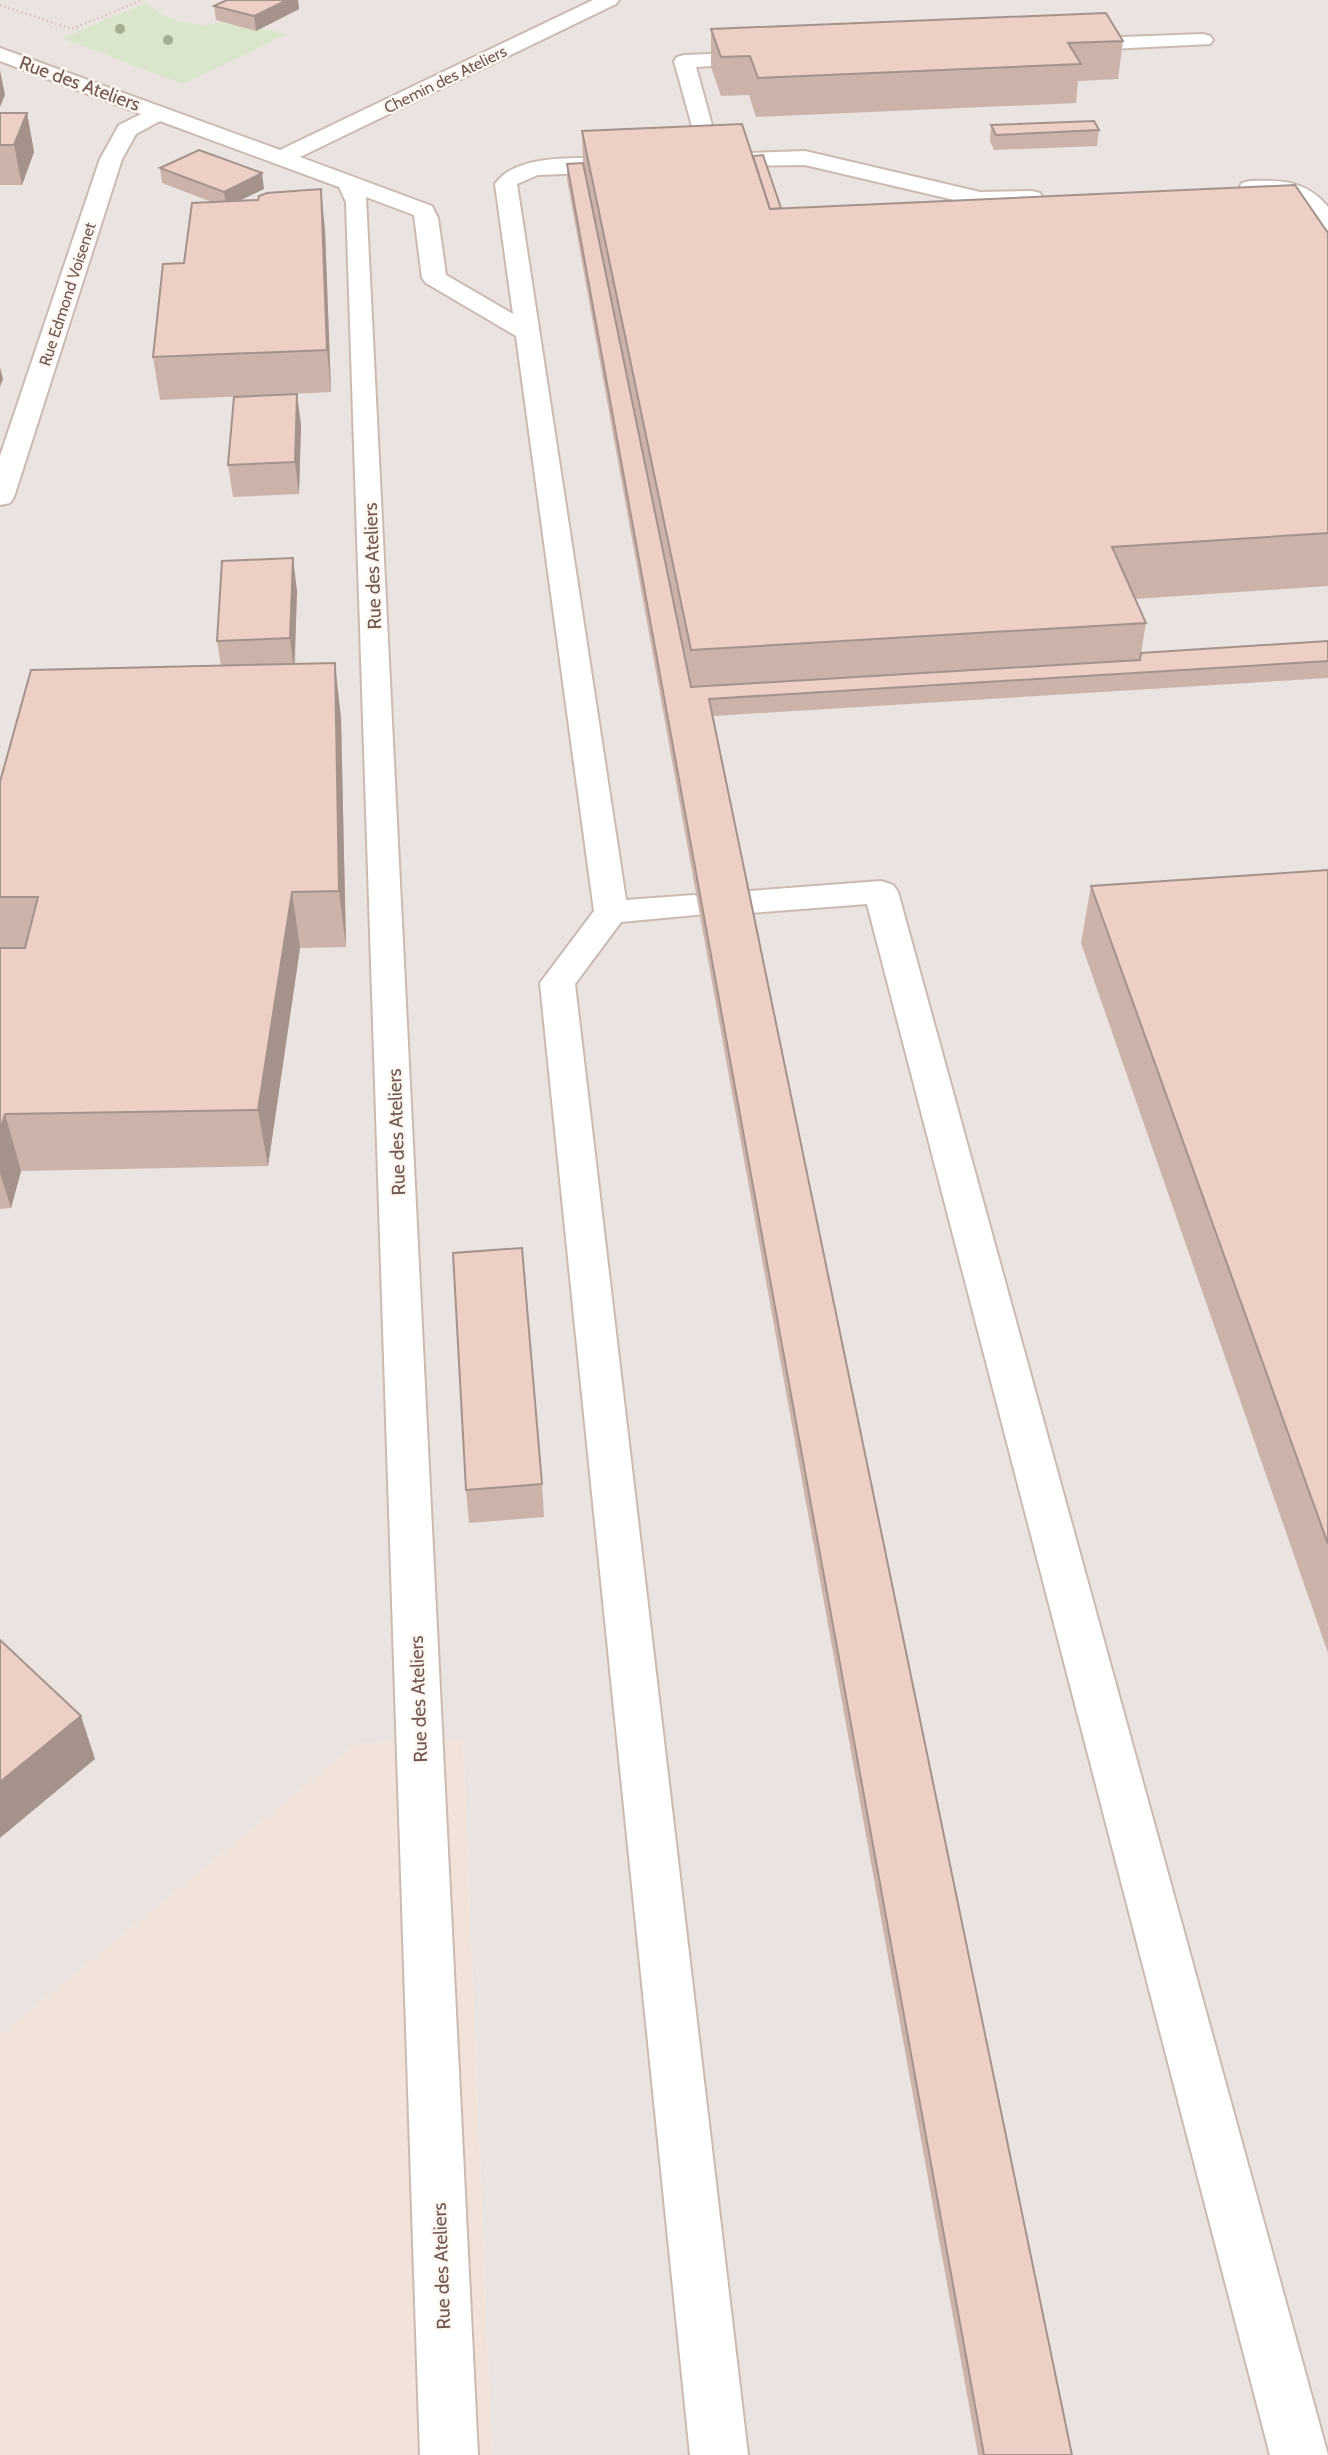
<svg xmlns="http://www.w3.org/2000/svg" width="1328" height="2455" font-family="Cabin,sans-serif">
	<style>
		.residential { fill: #f1e3da }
		.industrial { fill: #eae3e0 }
		.green { fill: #dae6cb }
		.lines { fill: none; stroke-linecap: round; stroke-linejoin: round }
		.minor-casing { stroke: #cbbab2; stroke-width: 4 }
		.path { stroke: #d1b3a9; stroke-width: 2.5; stroke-dasharray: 1 3.5; stroke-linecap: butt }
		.minor { fill: #fff; fill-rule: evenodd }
		.tree { fill: #a4ae93 }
		.wall { fill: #cbb3aa }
		.shaded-wall { fill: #a5928b }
		.building { fill: #ecd0c6; stroke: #a5928b; stroke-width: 2 }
		.labels { text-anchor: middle; stroke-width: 5; stroke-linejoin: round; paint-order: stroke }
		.far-street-label { font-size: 16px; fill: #725851; stroke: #fdf7f1 }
		.street-label { font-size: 19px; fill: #725851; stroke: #fdf7f1 }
	</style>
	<rect width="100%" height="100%" fill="#faf2eb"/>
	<polygon class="residential" points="463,1740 492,2455 0,2455 0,2035 356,1744"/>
	<polygon class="industrial" points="0,0 1328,0 1328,2455 492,2455 463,1740 356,1744 0,2035"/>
	<polygon class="green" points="146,3 162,15 186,23 207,25 225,21 287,34 183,84 62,38"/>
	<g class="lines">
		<g class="minor-casing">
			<g id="minor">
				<path d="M593,0H619L616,4L300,157L432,206L438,218L446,275L513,314L495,184C517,152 582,159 617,158L625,160L628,165L625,170L617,172L538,175L517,184L626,900L694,895L706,898L711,906L706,914L621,922L575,984L748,2455H690L540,983L594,911L516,336L426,283L422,278L414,215L366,197L478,2455H420L346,202L339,187L160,121L136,134L122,159L14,497L10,503L0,505V456L100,159L119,125L141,114L0,61V48L280,150Z"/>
				<polygon points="1203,34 1210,36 1213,40 1210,44 1069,51 1062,49 1059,45 1062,41 1069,39"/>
				<polygon points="764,52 771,54 774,58 771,62 696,67 720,154 805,151 980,192 1032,191 1040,193 1043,198 1040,203 1032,205 980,206 805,165 703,166 674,61 677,57 684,55"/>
				<path d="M1250,181C1282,180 1307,181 1328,207V230C1312,226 1307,205 1292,197C1277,189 1258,197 1242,193L1239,188L1242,183Z"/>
				<polygon points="881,881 893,885 898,892 1328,2455 1270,2455 867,904 750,913 738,910 733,902 738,894 750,891"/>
			</g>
		</g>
		<polyline class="path" points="0,5 72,29 142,0"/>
		<use href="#minor" class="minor"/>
	</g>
	<g class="tree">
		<circle cx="120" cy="29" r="5"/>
		<circle cx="168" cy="40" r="5"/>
	</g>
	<g class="wall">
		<polygon points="227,0 298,0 299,9 256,31 216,20 214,6"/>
		<polygon points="711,29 1123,41 1118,79 1078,81 1076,103 756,117 749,95 721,96 711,67"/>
		<polygon points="0,113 27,113 34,152 22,185 0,185"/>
		<polygon points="991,125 1099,130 1097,146 994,150 990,141"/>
		<polygon points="582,131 753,156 781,208 1328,233 1328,586 1135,599 1146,623 1141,653 1328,641 1328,678 713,716 1072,2455 978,2455 567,179 567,164 583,163"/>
		<polygon points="160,168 264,189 239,201 325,230 331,392 160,400 153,357 184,263 212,202 162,183"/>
		<polygon points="301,425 299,494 233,497 228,465"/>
		<polygon points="297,591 295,664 341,718 346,947 300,948 268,1166 21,1171 11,1208 0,1209 0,782 221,666 217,641"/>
		<polygon points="1328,870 1328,1653 1081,943 1091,886"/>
		<polygon points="542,1484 544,1517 469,1523 466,1490"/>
	</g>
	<g class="shaded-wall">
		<polygon points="287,0 298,0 299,9 256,31 254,16"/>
		<polygon points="0,70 5,95 0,107"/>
		<polygon points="27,113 34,152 22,185 14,145"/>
		<polygon points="262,173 264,189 226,207 224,192"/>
		<polygon points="321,189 325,230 331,392 327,350"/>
		<polygon points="0,367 3,379 0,387"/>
		<polygon points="297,394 301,425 299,494 295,462"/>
		<polygon points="293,558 297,591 294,671 290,638"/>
		<polygon points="335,663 341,718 346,947 339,891"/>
		<polygon points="292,892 300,948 268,1166 258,1110"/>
		<polygon points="5,1114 21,1171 11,1208 0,1173 0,1131"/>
		<polygon points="81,1716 95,1759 0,1838 0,1782"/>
	</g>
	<g class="building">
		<polygon points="227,0 287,0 254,16 214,6"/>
		<polygon points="1106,13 1123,41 1068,43 1081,64 758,78 750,56 721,57 711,29"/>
		<polygon points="0,113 27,113 14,145 0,145"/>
		<polygon points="1094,121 1099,130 996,135 991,125"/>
		<polygon points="742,124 770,209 1295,185 1328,233 1328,533 1112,547 1146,623 691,650 582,131"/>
		<polygon points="199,150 262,173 224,192 160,168"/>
		<polygon points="763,155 781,208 770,209 753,156"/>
		<polygon points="583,163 691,687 1140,660 1141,653 1328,641 1328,661 709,699 1072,2455 984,2455 567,164"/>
		<polygon points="321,189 327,350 153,357 163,264 184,263 192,203 258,200 259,196 267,193"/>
		<polygon points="297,394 295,462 228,465 234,397"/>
		<polygon points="293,558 290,638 217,641 222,561"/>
		<polygon points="335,663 339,891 292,892 258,1110 5,1114 0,1131 0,948 25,948 38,897 0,897 0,782 31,670"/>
		<polygon points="1328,870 1328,1544 1091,886"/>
		<polygon points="522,1248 542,1484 466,1490 453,1253"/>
		<polygon points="0,1640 81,1716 0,1782"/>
	</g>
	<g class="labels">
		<g class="far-street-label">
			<text transform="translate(445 79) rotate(-26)" y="6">Chemin des Ateliers</text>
			<text transform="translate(67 294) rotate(-72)" y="6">Rue Edmond Voisenet</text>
		</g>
		<g class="street-label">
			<text transform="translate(80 83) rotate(20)" y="7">Rue des Ateliers</text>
			<text transform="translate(372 566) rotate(-92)" y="7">Rue des Ateliers</text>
			<text transform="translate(396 1132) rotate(-92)" y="7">Rue des Ateliers</text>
			<text transform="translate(418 1699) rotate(-92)" y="7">Rue des Ateliers</text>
			<text transform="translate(441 2266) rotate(-92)" y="7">Rue des Ateliers</text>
		</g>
	</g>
</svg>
